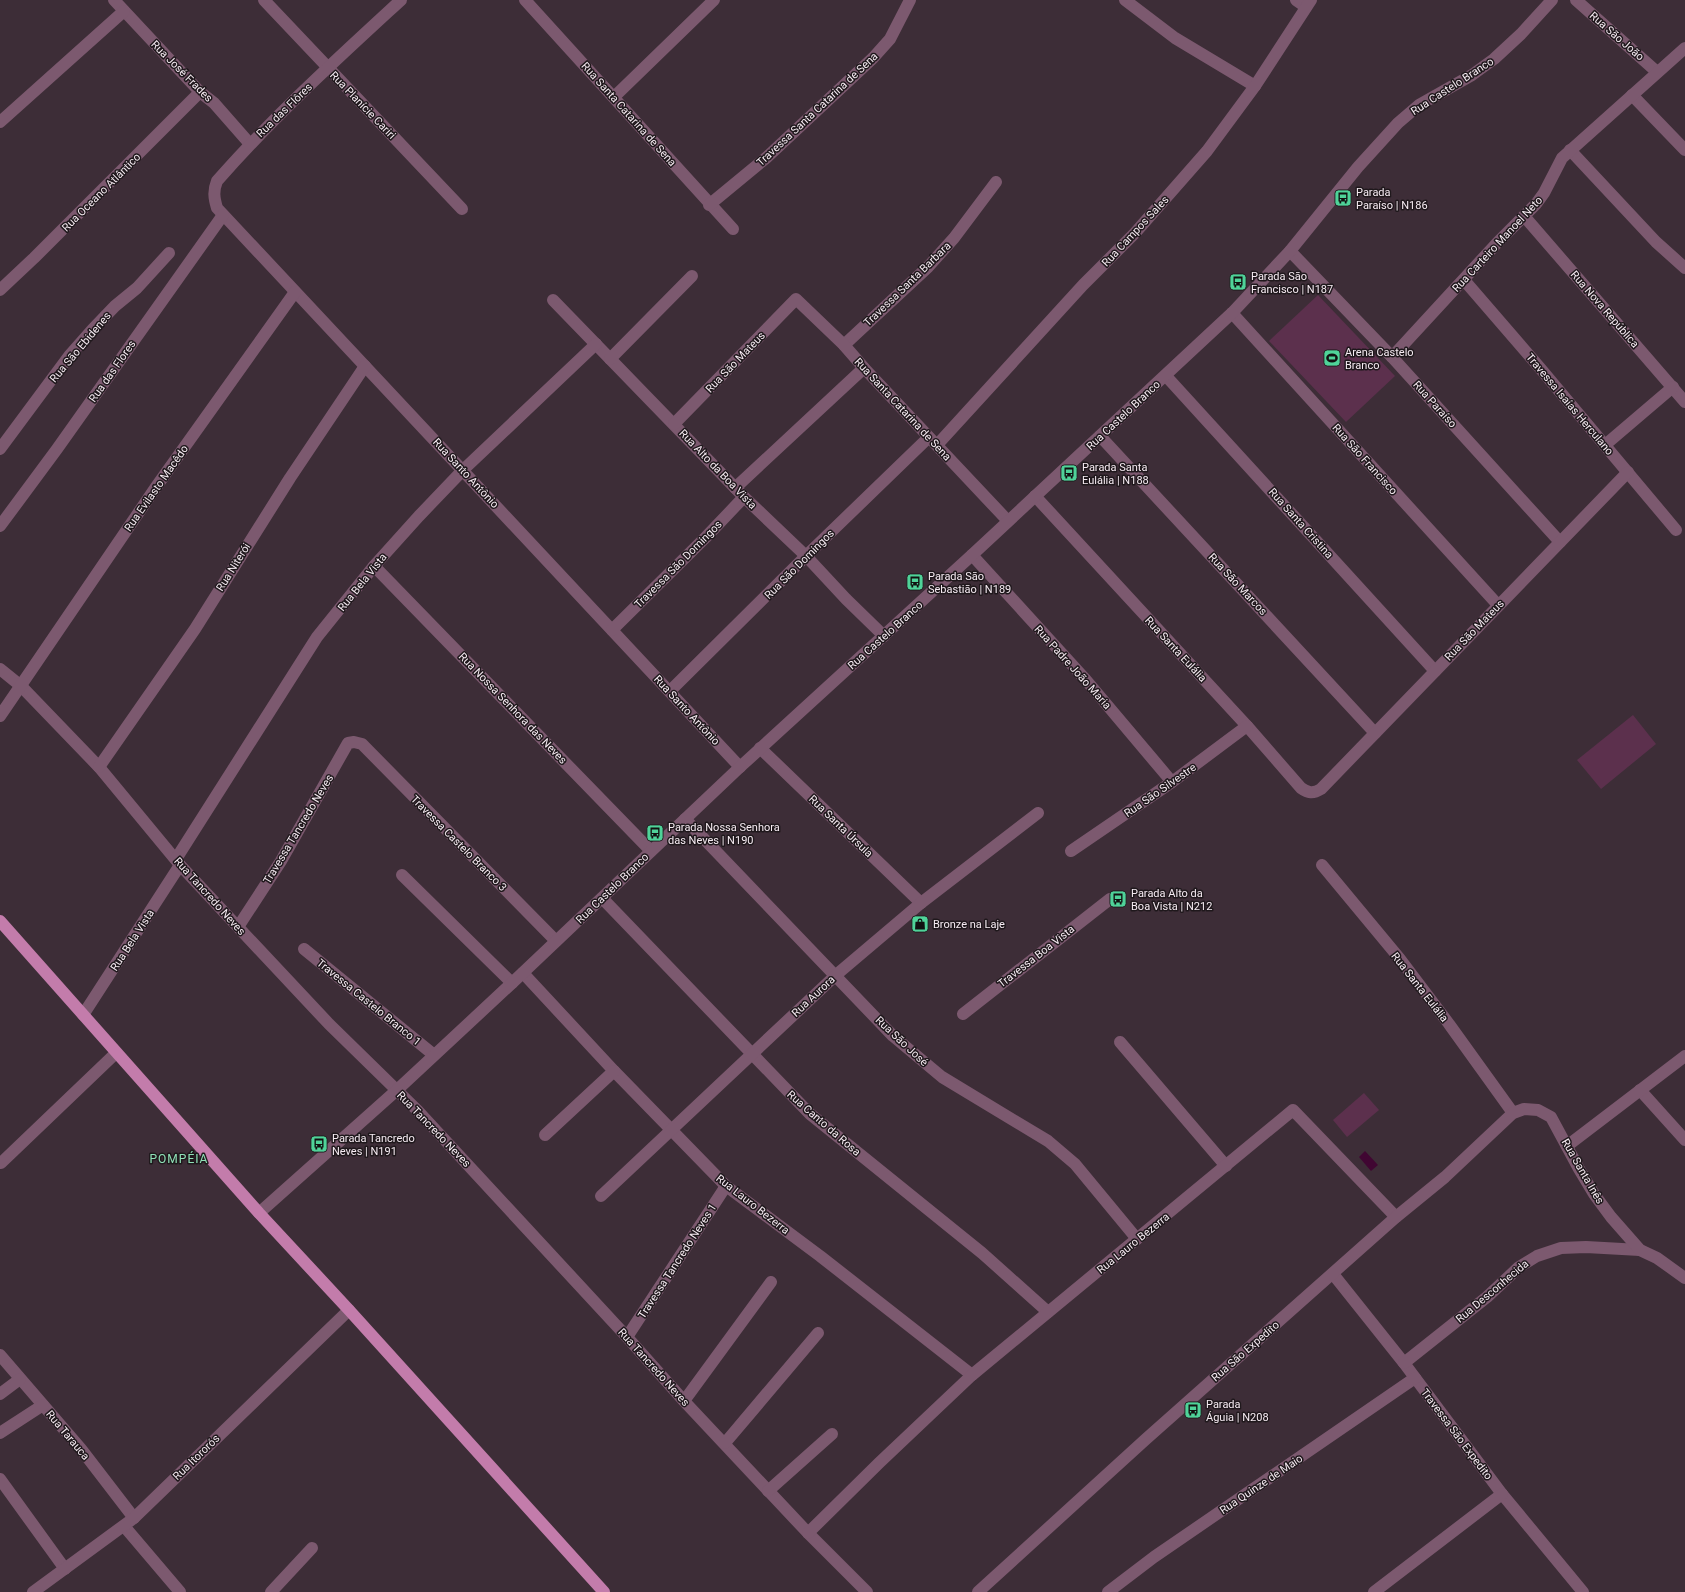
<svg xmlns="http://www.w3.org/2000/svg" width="1685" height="1592" font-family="Roboto,sans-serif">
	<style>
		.green { fill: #5c304d }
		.water { fill: #400632 }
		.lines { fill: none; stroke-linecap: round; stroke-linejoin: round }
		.minor { stroke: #7c596f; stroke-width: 12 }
		.major { stroke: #c37cab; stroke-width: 12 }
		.labels { text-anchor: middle; stroke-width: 3; stroke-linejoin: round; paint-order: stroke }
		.street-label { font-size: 11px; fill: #f6ebf2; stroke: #1f181c }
		.poi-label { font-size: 11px; fill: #f6ebf2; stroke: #1f181c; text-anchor: start }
		.neighbourhood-label { font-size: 12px; letter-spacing: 1px; fill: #8fe1b7; stroke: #1f181c }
	</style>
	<rect width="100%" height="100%" fill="#3d2d37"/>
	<g class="green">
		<polygon points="1318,295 1395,376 1346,422 1269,341"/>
		<polygon points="1633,715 1656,744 1601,789 1577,760"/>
		<polygon points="1364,1093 1379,1110 1347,1137 1333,1120"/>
	</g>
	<polygon class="water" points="1365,1151 1378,1165 1371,1171 1359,1157"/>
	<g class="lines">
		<g class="minor">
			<polyline points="114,0 200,92 214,103 250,144"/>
			<polyline points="264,0 462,209"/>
			<path d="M401,0C338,58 274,116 217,181C213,191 214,198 217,208L740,767"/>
			<polyline points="525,0 733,229"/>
			<polyline points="1125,0 1175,38 1255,86"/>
			<polyline points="1296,0 1306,7"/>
			<polyline points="1576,0 1657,72"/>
			<polyline points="1632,95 1685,150"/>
			<polyline points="614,97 714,0"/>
			<polyline points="0,122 124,11"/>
			<polyline points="1570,150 1656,242 1685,268"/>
			<polyline points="709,205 766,158 873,58 890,39 910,0"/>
			<polyline points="1524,216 1685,402"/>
			<polyline points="1290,251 1392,357 1560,542"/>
			<polyline points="1464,280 1540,368 1676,530"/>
			<polyline points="0,290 34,258 200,92"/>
			<polyline points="553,300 744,497 806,556 846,599 884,636"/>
			<polyline points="1232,313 1498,605"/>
			<polyline points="844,345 928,267 954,238 996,182"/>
			<polyline points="1392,357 1497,243 1536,204 1544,193 1562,158 1685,48"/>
			<polyline points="610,359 692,276"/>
			<polyline points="1166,376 1435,671"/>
			<polyline points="674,424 796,299 844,345 864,368 1008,521"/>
			<polyline points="1100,436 1375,733"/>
			<polyline points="937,445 1083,285 1135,233 1207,151 1255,86 1311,0"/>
			<polyline points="1605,445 1673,387"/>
			<polyline points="0,449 69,356 92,330 115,306 137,288 169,253"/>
			<polyline points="735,488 864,368"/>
			<path d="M1035,496L1247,726L1301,788C1308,793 1313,794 1321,789L1628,472"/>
			<polyline points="0,526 57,449 223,215"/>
			<polyline points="972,555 1086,680 1172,782"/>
			<polyline points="374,566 651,851"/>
			<polyline points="612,630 706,537 744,497"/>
			<polyline points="0,669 21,686 99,767 180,865 238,927 329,1024 418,1111 627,1337 684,1401 808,1533 867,1592"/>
			<polyline points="670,691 806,556 928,438"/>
			<polyline points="0,716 156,487 295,292"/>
			<polyline points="760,748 921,903"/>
			<polyline points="99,767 195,629 290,478 365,366"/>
			<polyline points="685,819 893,1036 942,1077 1048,1141 1075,1164 1137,1239"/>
			<polyline points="1071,851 1172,782 1247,726"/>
			<polyline points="176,859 317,637 374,566 419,516 463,470 596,344"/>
			<polyline points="1322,865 1400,959 1449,1024 1513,1113"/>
			<polyline points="402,875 512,983"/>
			<polyline points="602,898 810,1114 982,1253 1048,1312"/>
			<polyline points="238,927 281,861 348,743 354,742 362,744 556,941"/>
			<polyline points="304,949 434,1055"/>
			<polyline points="523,973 614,1071 726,1186 820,1256 972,1375"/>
			<polyline points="963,1014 1110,899"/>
			<polyline points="83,1015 180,865"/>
			<polyline points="1120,1042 1226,1166"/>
			<polyline points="1640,1090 1685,1140"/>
			<polyline points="545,1135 614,1071"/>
			<polyline points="1567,1146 1685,1056"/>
			<polyline points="1,1163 116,1053"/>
			<polyline points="601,1196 836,975 921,903 1038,813"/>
			<polyline points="259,1213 397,1090 512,983 740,767 972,555 1232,313 1290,251 1358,167 1398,123 1419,105 1472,75 1494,59 1521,34 1552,0"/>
			<polyline points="1333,1274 1404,1363 1502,1494 1583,1592"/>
			<polyline points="627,1337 726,1186"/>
			<polyline points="0,1355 81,1449 134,1518"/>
			<polyline points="1404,1363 1487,1297 1519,1267 1537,1256 1561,1248 1586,1247 1640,1250"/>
			<polyline points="0,1394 20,1379"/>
			<polyline points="684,1401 771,1282"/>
			<polyline points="0,1433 43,1405"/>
			<polyline points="725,1443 818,1333"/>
			<polyline points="0,1479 65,1569"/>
			<polyline points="768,1491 832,1434"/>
			<polyline points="124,1526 180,1592"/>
			<polyline points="808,1533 879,1463 972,1375 1293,1110 1396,1217"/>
			<polyline points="33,1592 134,1518 349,1310"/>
			<polyline points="271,1592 312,1548"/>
			<polyline points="978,1592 1146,1439 1396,1217 1445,1177 1513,1113 1524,1109 1538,1110 1551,1117 1579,1169 1594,1194 1611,1217 1640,1250 1657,1258 1685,1278"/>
			<polyline points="1108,1592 1154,1557 1415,1378"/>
			<polyline points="1374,1592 1502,1494"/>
		</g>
		<polyline class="major" points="0,921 259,1213 349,1310 604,1592"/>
	</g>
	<defs>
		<g id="bus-square" transform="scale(0.9)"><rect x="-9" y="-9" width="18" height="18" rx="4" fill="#4fd399" stroke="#1f181c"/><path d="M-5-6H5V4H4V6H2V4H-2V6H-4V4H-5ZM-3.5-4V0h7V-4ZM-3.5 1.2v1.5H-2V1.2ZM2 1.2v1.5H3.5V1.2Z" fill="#111"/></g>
		<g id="stadium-square" transform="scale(0.9)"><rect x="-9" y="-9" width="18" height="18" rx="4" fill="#4fd399" stroke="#1f181c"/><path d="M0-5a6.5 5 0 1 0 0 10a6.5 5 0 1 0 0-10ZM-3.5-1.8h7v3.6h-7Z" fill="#111"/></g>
		<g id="shop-square" transform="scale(0.9)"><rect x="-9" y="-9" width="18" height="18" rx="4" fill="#4fd399" stroke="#1f181c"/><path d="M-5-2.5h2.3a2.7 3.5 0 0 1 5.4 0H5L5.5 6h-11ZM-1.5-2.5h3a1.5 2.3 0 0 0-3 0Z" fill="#111"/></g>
	</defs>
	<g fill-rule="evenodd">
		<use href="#bus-square" x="1343" y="198"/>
		<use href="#bus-square" x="1238" y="282"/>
		<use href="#stadium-square" x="1332" y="358"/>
		<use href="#bus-square" x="1069" y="473"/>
		<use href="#bus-square" x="915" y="582"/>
		<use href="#bus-square" x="655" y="833"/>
		<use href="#bus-square" x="1118" y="899"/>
		<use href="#shop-square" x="920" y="924"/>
		<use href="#bus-square" x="319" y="1144"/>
		<use href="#bus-square" x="1193" y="1410"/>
	</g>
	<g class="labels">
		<g class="street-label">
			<text transform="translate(1617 36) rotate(41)" y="4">Rua São João</text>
			<text transform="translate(182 71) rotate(45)" y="4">Rua José Frades</text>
			<text transform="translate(1452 86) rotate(-33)" y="4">Rua Castelo Branco</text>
			<text transform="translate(363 105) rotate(46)" y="4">Rua Planície Cariri</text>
			<text transform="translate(817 109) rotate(-43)" y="4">Travessa Santa Catarina de Sena</text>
			<text transform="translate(284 110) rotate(-44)" y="4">Rua das Flôres</text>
			<text transform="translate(629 114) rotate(48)" y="4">Rua Santa Catarina de Sena</text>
			<text transform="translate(101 192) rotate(-45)" y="4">Rua Oceano Atlântico</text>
			<text transform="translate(1135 231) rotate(-47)" y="4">Rua Campos Sales</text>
			<text transform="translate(1497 244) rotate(-47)" y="4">Rua Carteiro Manoel Neto</text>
			<text transform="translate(907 284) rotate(-44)" y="4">Travessa Santa Barbara</text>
			<text transform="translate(1605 309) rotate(49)" y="4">Rua Nova República</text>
			<text transform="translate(80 347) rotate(-50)" y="4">Rua São Ebidenes</text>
			<text transform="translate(735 362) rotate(-46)" y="4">Rua São Mateus</text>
			<text transform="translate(112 371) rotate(-55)" y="4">Rua das Flores</text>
			<text transform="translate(1435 404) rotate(48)" y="4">Rua Paraíso</text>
			<text transform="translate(1570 404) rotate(50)" y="4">Travessa Isaías Herculano</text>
			<text transform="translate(903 409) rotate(47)" y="4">Rua Santa Catarina de Sena</text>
			<text transform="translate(1123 415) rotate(-43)" y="4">Rua Castelo Branco</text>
			<text transform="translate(1365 459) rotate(48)" y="4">Rua São Francisco</text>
			<text transform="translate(718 469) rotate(46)" y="4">Rua Alto da Boa Vista</text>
			<text transform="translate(466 473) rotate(47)" y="4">Rua Santo Antônio</text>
			<text transform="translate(156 488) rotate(-55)" y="4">Rua Evilasto Macêdo</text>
			<text transform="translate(1301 523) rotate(48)" y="4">Rua Santa Cristina</text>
			<text transform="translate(678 564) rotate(-45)" y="4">Travessa São Domingos</text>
			<text transform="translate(799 564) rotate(-45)" y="4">Rua São Domingos</text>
			<text transform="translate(233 567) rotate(-58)" y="4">Rua Niterói</text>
			<text transform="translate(362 582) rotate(-51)" y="4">Rua Bela Vista</text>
			<text transform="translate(1238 584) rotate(47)" y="4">Rua São Marcos</text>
			<text transform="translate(1474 630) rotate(-46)" y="4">Rua São Mateus</text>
			<text transform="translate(885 635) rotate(-42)" y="4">Rua Castelo Branco</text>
			<text transform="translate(1176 649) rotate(47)" y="4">Rua Santa Eulália</text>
			<text transform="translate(1073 667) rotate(48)" y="4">Rua Padre João Maria</text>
			<text transform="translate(513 708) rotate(46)" y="4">Rua Nossa Senhora das Neves</text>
			<text transform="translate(687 710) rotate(47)" y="4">Rua Santo Antônio</text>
			<text transform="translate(1160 790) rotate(-35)" y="4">Rua São Silvestre</text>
			<text transform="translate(841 826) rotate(44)" y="4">Rua Santa Úrsula</text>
			<text transform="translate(298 829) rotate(-59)" y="4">Travessa Tancredo Neves</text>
			<text transform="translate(459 843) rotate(45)" y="4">Travessa Castelo Branco 3</text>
			<text transform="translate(612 888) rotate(-44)" y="4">Rua Castelo Branco</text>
			<text transform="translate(210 896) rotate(48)" y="4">Rua Tancredo Neves</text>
			<text transform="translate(132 940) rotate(-57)" y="4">Rua Bela Vista</text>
			<text transform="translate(1036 956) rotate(-38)" y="4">Travessa Boa Vista</text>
			<text transform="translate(1420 987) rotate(52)" y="4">Rua Santa Eulália</text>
			<text transform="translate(813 996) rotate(-43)" y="4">Rua Aurora</text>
			<text transform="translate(369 1002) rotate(39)" y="4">Travessa Castelo Branco 1</text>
			<text transform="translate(902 1041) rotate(43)" y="4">Rua São José</text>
			<text transform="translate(824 1123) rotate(41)" y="4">Rua Canto da Rosa</text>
			<text transform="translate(434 1129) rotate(46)" y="4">Rua Tancredo Neves</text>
			<text transform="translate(1583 1171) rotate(60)" y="4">Rua Santa Inês</text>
			<text transform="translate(753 1204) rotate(38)" y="4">Rua Lauro Bezerra</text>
			<text transform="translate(1133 1243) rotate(-39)" y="4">Rua Lauro Bezerra</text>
			<text transform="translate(677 1261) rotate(-57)" y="4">Travessa Tancredo Neves 1</text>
			<text transform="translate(1492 1291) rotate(-40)" y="4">Rua Desconhecida</text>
			<text transform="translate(1245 1351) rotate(-41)" y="4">Rua São Expedito</text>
			<text transform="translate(654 1367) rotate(48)" y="4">Rua Tancredo Neves</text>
			<text transform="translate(1457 1434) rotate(53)" y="4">Travessa São Expedito</text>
			<text transform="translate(68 1435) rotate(50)" y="4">Rua Tarauca</text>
			<text transform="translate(196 1457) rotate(-44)" y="4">Rua Itororós</text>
			<text transform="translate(1261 1484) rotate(-34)" y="4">Rua Quinze de Maio</text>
		</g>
		<g class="poi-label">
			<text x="1356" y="196">Parada<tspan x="1356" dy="13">Paraíso | N186</tspan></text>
			<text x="1251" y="280">Parada São<tspan x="1251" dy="13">Francisco | N187</tspan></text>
			<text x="1345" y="356">Arena Castelo<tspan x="1345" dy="13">Branco</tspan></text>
			<text x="1082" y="471">Parada Santa<tspan x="1082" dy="13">Eulália | N188</tspan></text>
			<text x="928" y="580">Parada São<tspan x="928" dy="13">Sebastião | N189</tspan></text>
			<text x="668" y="831">Parada Nossa Senhora<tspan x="668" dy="13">das Neves | N190</tspan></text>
			<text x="1131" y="897">Parada Alto da<tspan x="1131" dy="13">Boa Vista | N212</tspan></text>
			<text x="933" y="928">Bronze na Laje</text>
			<text x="332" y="1142">Parada Tancredo<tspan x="332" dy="13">Neves | N191</tspan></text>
			<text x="1206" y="1408">Parada<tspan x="1206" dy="13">Águia | N208</tspan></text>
		</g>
		<g class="neighbourhood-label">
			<text x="179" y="1163">POMPÉIA</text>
		</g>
	</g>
</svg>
